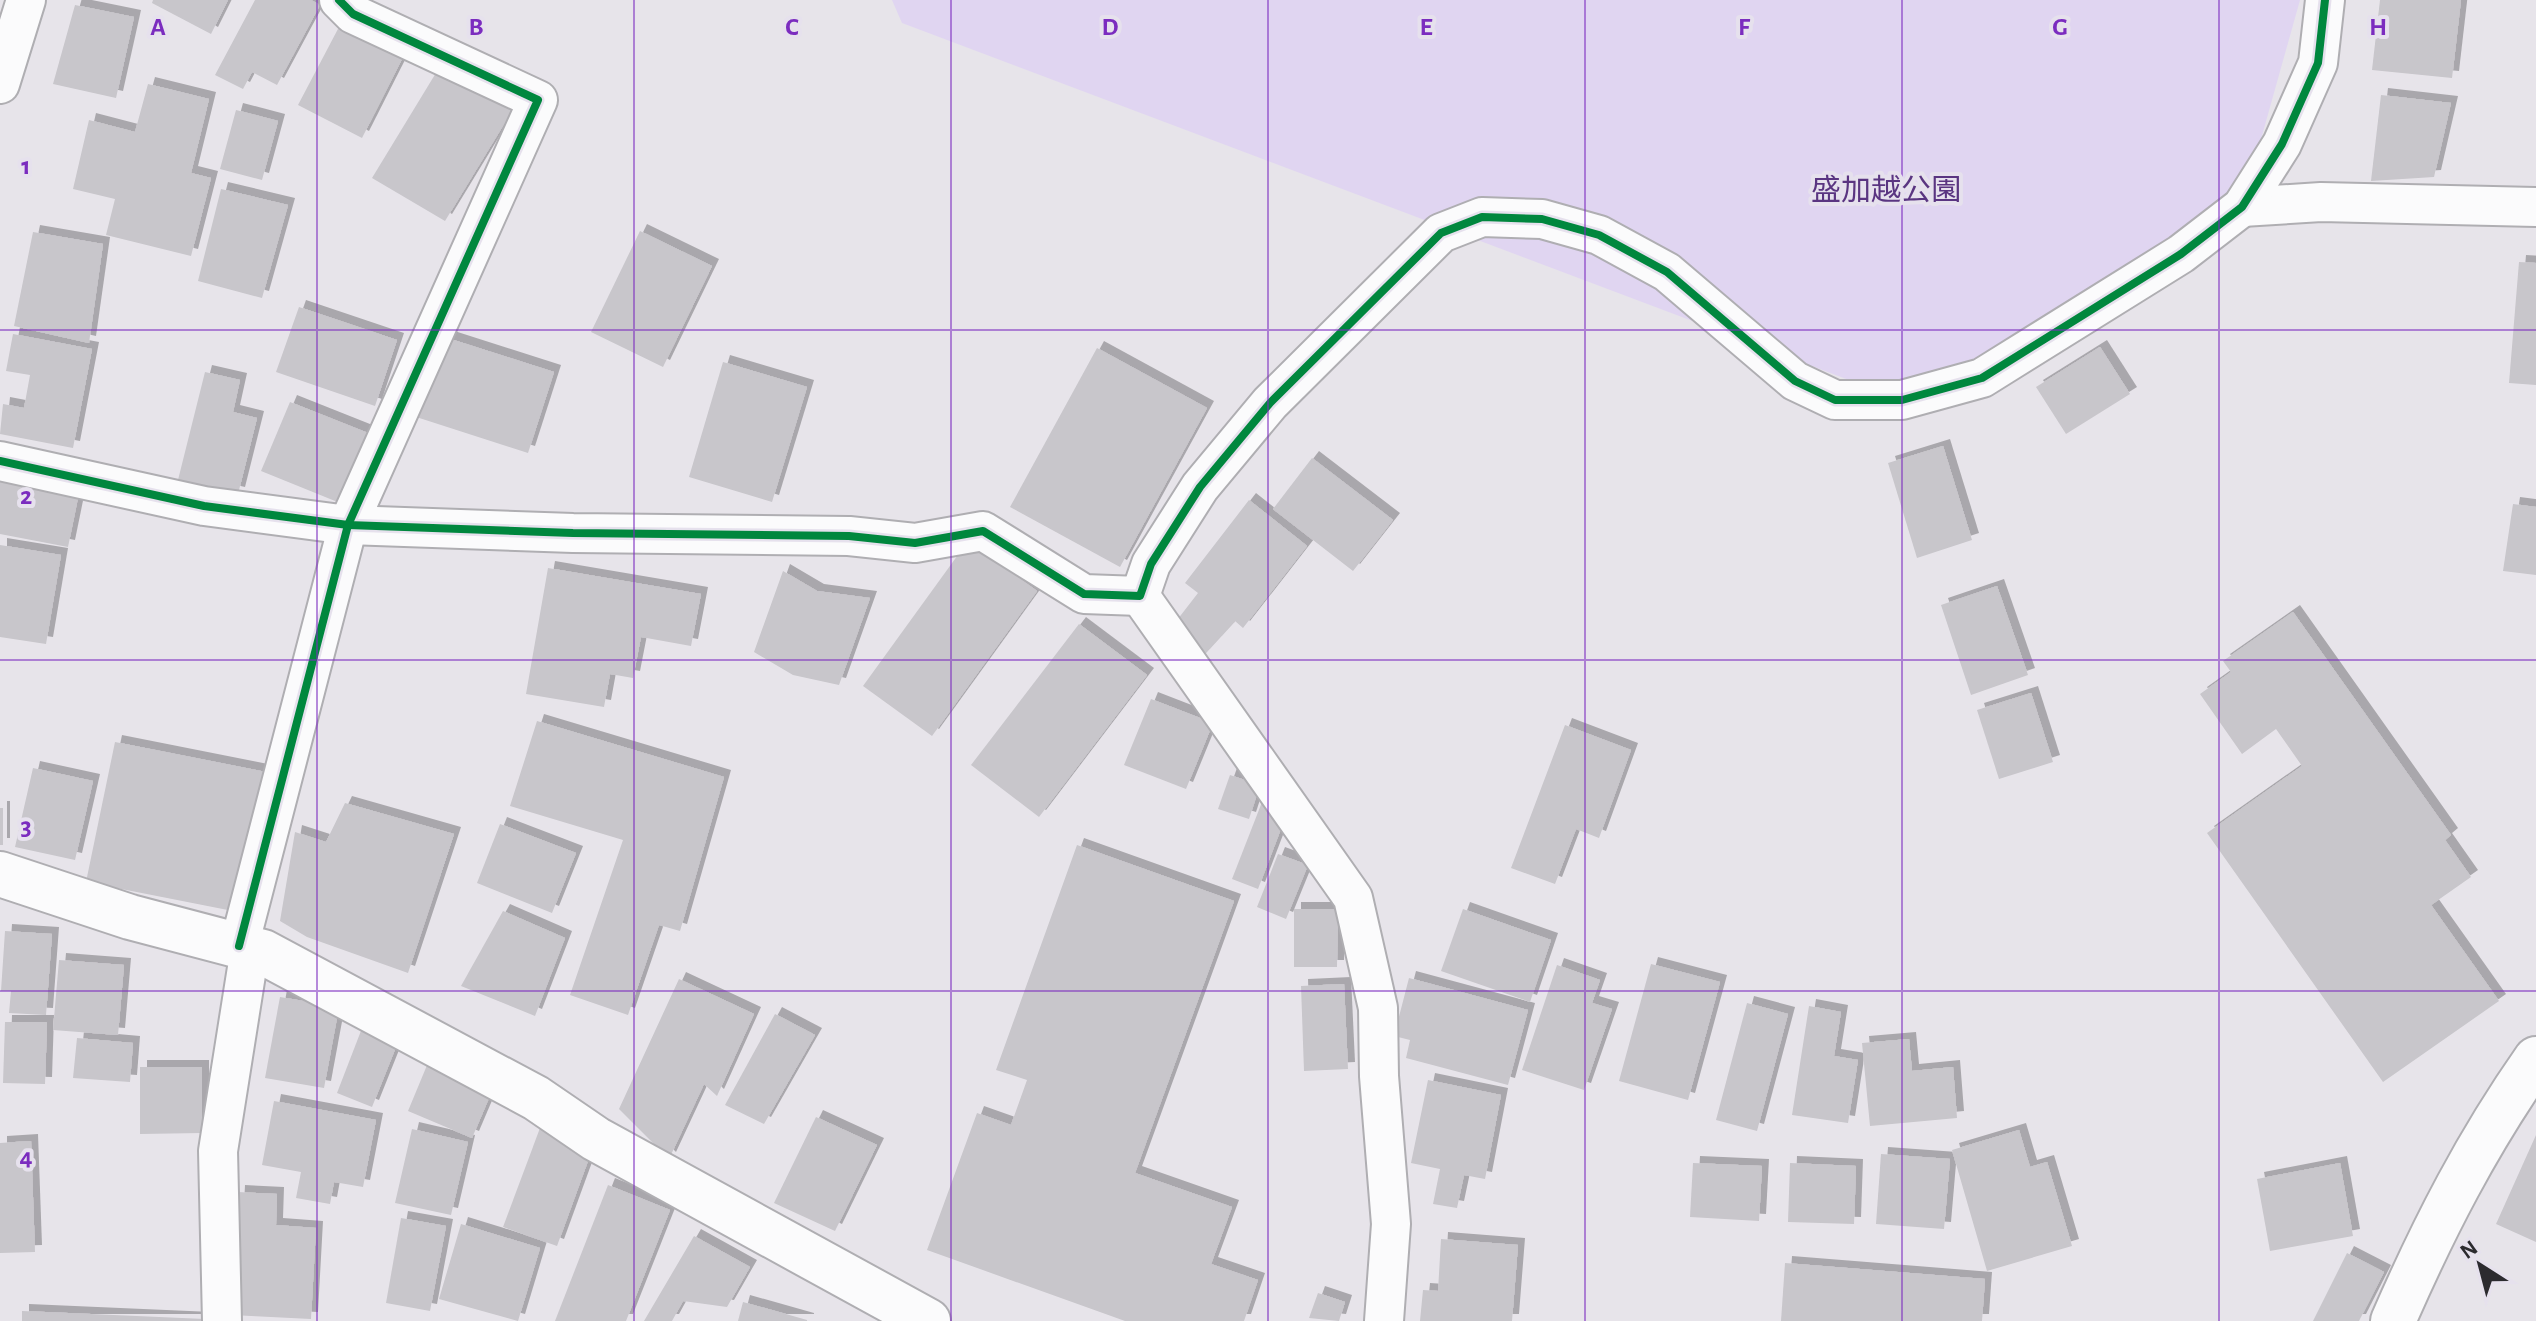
<svg xmlns="http://www.w3.org/2000/svg" width="2536" height="1321" font-family="'Alegreya Sans','Noto Sans JP',sans-serif">
	<style>
		.green { fill: #e0d5f1 }
		.building { fill: #c8c6cb; filter: url(#shadow) }
		.lines { fill: none; stroke-linecap: round; stroke-linejoin: round }
		.minor-casing { stroke: #afaeb2; stroke-width: 42 }
		.tertiary-casing { stroke: #afaeb2; stroke-width: 48 }
		.minor { stroke: #fbfbfc; stroke-width: 38 }
		.tertiary { stroke: #fbfbfc; stroke-width: 44 }
		.cycleway-casing { stroke: #e6e1ed; stroke-width: 13 }
		.cycleway { stroke: #00873e; stroke-width: 8 }
		.grid { fill: none; stroke: #7b2cbf; stroke-width: 2; stroke-opacity: 0.55 }
		.labels { text-anchor: middle; stroke-width: 8; stroke-linejoin: round; paint-order: stroke }
		.park-label { font-size: 30px; fill: #5a3581; stroke: #e6e1ed }
		.grid-label { font-size: 26px; text-anchor: middle; font-weight: bold; fill: #7b2cbf; stroke: #e6e1ed; stroke-width: 8; stroke-linejoin: round; paint-order: stroke }
	</style>
	<defs>
		<filter id="shadow"><feDropShadow dx="7" dy="-7" stdDeviation="0" flood-color="#0004"/></filter>
	</defs>
	<rect width="100%" height="100%" fill="#e7e4ea"/>
	<polygon class="green" points="892,0 2300,0 2242,207 1902,400 902,23"/>
	<g class="building">
		<polygon points="153,0 228,0 211,34 152,3"/>
		<polygon points="255,0 311,0 320,5 277,85 252,72 243,89 215,75"/>
		<polygon points="2380,0 2461,0 2452,78 2372,70"/>
		<polygon points="75,5 134,17 116,98 53,84"/>
		<polygon points="339,27 402,59 362,138 298,105"/>
		<polygon points="442,63 515,106 445,221 372,178"/>
		<polygon points="148,84 209,99 191,173 211,178 191,256 106,235 115,199 73,189 89,120 135,132"/>
		<polygon points="2381,95 2451,103 2434,177 2371,181"/>
		<polygon points="236,110 278,121 262,180 220,169"/>
		<polygon points="221,189 288,205 262,298 198,281"/>
		<polygon points="640,231 712,266 663,367 591,332"/>
		<polygon points="33,232 103,244 89,343 14,326"/>
		<polygon points="2519,262 2536,263 2536,385 2509,383"/>
		<polygon points="299,307 397,340 375,406 276,372"/>
		<polygon points="13,334 92,349 73,448 0,434 3,404 24,408 30,375 6,371"/>
		<polygon points="435,334 554,372 528,453 410,415"/>
		<polygon points="2100,347 2130,394 2066,434 2036,387"/>
		<polygon points="1097,348 1207,408 1120,567 1010,507"/>
		<polygon points="723,362 807,387 772,502 689,477"/>
		<polygon points="205,372 240,380 233,412 257,418 238,494 178,480"/>
		<polygon points="290,402 368,433 340,503 261,471"/>
		<polygon points="1943,446 1972,540 1917,558 1888,463"/>
		<polygon points="1312,458 1393,520 1353,571 1273,509"/>
		<polygon points="0,472 80,488 68,547 0,534"/>
		<polygon points="1249,500 1307,546 1243,628 1235,621 1199,660 1174,624 1198,593 1185,583"/>
		<polygon points="2513,504 2536,507 2536,575 2503,571"/>
		<polygon points="968,541 1037,591 932,736 863,686"/>
		<polygon points="0,545 61,555 46,644 0,637"/>
		<polygon points="548,568 701,594 691,646 641,637 633,678 610,674 604,707 526,694"/>
		<polygon points="783,571 817,591 870,598 839,685 793,675 754,652"/>
		<polygon points="1997,586 2028,675 1971,695 1941,605"/>
		<polygon points="2293,612 2451,835 2445,840 2471,877 2431,905 2499,1001 2383,1082 2207,833 2302,766 2276,729 2242,754 2200,694 2231,672 2223,661"/>
		<polygon points="1079,624 1147,675 1039,817 971,765"/>
		<polygon points="2031,693 2053,762 1999,779 1977,710"/>
		<polygon points="1151,699 1213,723 1186,789 1124,765"/>
		<polygon points="537,721 724,777 680,931 659,925 628,1015 570,995 623,840 510,806"/>
		<polygon points="1565,725 1631,750 1599,838 1576,829 1555,884 1511,868"/>
		<polygon points="115,742 271,773 243,913 86,882"/>
		<polygon points="33,768 93,781 75,860 15,847"/>
		<polygon points="1230,775 1260,785 1249,819 1218,809"/>
		<polygon points="1262,802 1287,813 1258,889 1232,879"/>
		<polygon points="345,803 454,834 408,973 307,937 280,921 295,832 326,842"/>
		<rect x="0" y="808" width="3" height="37"/>
		<polygon points="500,824 576,853 552,913 477,883"/>
		<polygon points="1077,845 1234,901 1135,1173 1232,1207 1211,1264 1258,1280 1244,1321 1125,1321 927,1250 977,1113 1011,1125 1027,1080 996,1070"/>
		<polygon points="1278,854 1308,865 1286,919 1257,907"/>
		<polygon points="1294,909 1338,909 1337,967 1294,967"/>
		<polygon points="1463,909 1551,940 1530,1002 1441,971"/>
		<polygon points="503,911 565,938 535,1016 461,986"/>
		<polygon points="5,931 52,934 46,1015 9,1013 11,991 1,991"/>
		<polygon points="59,960 124,965 118,1035 53,1030"/>
		<polygon points="1651,964 1720,982 1688,1100 1619,1081"/>
		<polygon points="1557,965 1600,980 1592,1003 1612,1009 1584,1090 1522,1070"/>
		<polygon points="1409,978 1528,1010 1508,1085 1406,1058 1410,1040 1394,1036"/>
		<polygon points="679,979 754,1014 717,1096 704,1084 669,1159 619,1109"/>
		<polygon points="1344,984 1348,1069 1304,1071 1301,986"/>
		<polygon points="280,997 339,1007 324,1088 265,1078"/>
		<polygon points="1747,1003 1788,1014 1757,1131 1716,1120"/>
		<polygon points="1809,1006 1841,1012 1834,1056 1858,1060 1848,1123 1792,1115"/>
		<polygon points="775,1014 815,1035 764,1124 725,1105"/>
		<polygon points="5,1022 47,1022 45,1084 3,1083"/>
		<polygon points="364,1023 400,1037 372,1107 337,1093"/>
		<polygon points="77,1038 133,1043 130,1082 73,1078"/>
		<polygon points="1909,1039 1912,1071 1953,1067 1957,1118 1870,1126 1862,1043"/>
		<polygon points="430,1058 495,1084 472,1138 408,1111"/>
		<polygon points="140,1067 202,1067 202,1133 140,1134"/>
		<polygon points="1428,1080 1501,1095 1485,1179 1464,1175 1457,1208 1433,1204 1440,1169 1411,1163"/>
		<polygon points="274,1101 376,1120 363,1187 334,1182 330,1204 296,1198 301,1172 262,1165"/>
		<polygon points="816,1117 877,1145 835,1231 774,1203"/>
		<polygon points="543,1120 596,1139 557,1246 503,1227"/>
		<polygon points="412,1129 468,1142 451,1215 395,1203"/>
		<polygon points="2019,1130 2030,1167 2047,1162 2072,1246 1987,1271 1952,1150"/>
		<polygon points="2536,1135 2536,1242 2496,1224"/>
		<polygon points="31,1141 35,1252 0,1253 0,1143"/>
		<polygon points="1881,1154 1950,1159 1944,1229 1876,1224"/>
		<polygon points="1693,1163 1762,1166 1759,1221 1690,1217"/>
		<polygon points="1790,1163 1856,1166 1854,1224 1788,1222"/>
		<polygon points="2340,1163 2353,1236 2270,1251 2257,1179"/>
		<polygon points="608,1185 670,1210 626,1321 555,1321"/>
		<polygon points="238,1192 277,1194 276,1225 316,1228 311,1319 232,1315"/>
		<polygon points="401,1218 446,1226 430,1311 386,1303"/>
		<polygon points="461,1224 540,1248 518,1321 439,1299"/>
		<polygon points="694,1236 750,1267 727,1307 683,1301 672,1321 644,1321"/>
		<polygon points="1441,1239 1518,1245 1512,1321 1420,1321 1423,1290 1438,1291"/>
		<polygon points="2347,1253 2384,1272 2359,1321 2313,1321"/>
		<polygon points="1785,1263 1985,1279 1982,1321 1781,1321"/>
		<polygon points="1318,1293 1345,1302 1339,1321 1309,1318"/>
		<polygon points="743,1302 807,1320 807,1321 738,1321"/>
		<polygon points="22,1311 205,1319 205,1321 22,1321"/>
	</g>
	<g class="lines">
		<g class="minor-casing">
			<g id="minor">
				<polyline points="0,84 26,0"/>
				<polyline points="2242,207 2321,202 2536,207"/>
				<polyline points="0,461 204,506 348,525 573,533 849,536 915,543 983,531 1084,594 1140,596"/>
				<polyline points="1140,596 1151,564 1200,487 1270,403 1441,233 1482,217 1542,219 1599,235 1667,272 1795,381 1835,400 1902,400 1982,378 2181,254 2242,207 2282,144 2318,63 2325,0"/>
				<polyline points="1140,596 1353,898 1378,1008 1379,1076 1391,1224 1384,1321"/>
				<polyline points="239,946 348,525 538,100 353,14 339,0"/>
				<polyline points="222,1321 218,1151 250,949"/>
			</g>
		</g>
		<g class="tertiary-casing">
			<g id="tertiary">
				<polyline points="0,874 130,917 263,952 536,1098 596,1139 928,1321"/>
				<path d="M2393,1321C2434,1227 2477,1143 2536,1059"/>
			</g>
		</g>
		<use href="#minor" class="minor"/>
		<use href="#tertiary" class="tertiary"/>
		<g class="cycleway-casing">
			<g id="cycleway">
				<polyline points="0,461 204,506 348,525 573,533 849,536 915,543 983,531 1084,594 1140,596 1151,564 1200,487 1270,403 1441,233 1482,217 1542,219 1599,235 1667,272 1795,381 1835,400 1902,400 1982,378 2181,254 2242,207 2282,144 2318,63 2325,0"/>
				<polyline points="239,946 348,525 538,100 353,14 339,0"/>
			</g>
		</g>
		<use href="#cycleway" class="cycleway"/>
	</g>
	<path class="grid" d="M317,0V1321M634,0V1321M951,0V1321M1268,0V1321M1585,0V1321M1902,0V1321M2219,0V1321M0,330H2536M0,660H2536M0,991H2536"/>
	<g class="labels">
		<g class="park-label">
			<text x="1886" y="200">盛加越公園</text>
		</g>
	</g>
	<g class="grid-label">
		<text x="158" y="35">A</text>
		<text x="476" y="35">B</text>
		<text x="792" y="35">C</text>
		<text x="1110" y="35">D</text>
		<text x="1426" y="35">E</text>
		<text x="1744" y="35">F</text>
		<text x="2060" y="35">G</text>
		<text x="2378" y="35">H</text>
		<text x="26" y="174">1</text>
		<text x="26" y="504">2</text>
		<text x="26" y="835">3</text>
		<text x="26" y="1165">4</text>
	</g>
	<g transform="translate(2480 1265) rotate(324)" stroke="#e6e1ed" stroke-width="6" paint-order="stroke">
	<path d="M0-6L14 30L0 20L-14 30Z" fill="#2c2b2f"/>
	<text y="-12" font-size="22" font-weight="bold" text-anchor="middle" fill="#2c2b2f">N</text>
	</g>
</svg>
